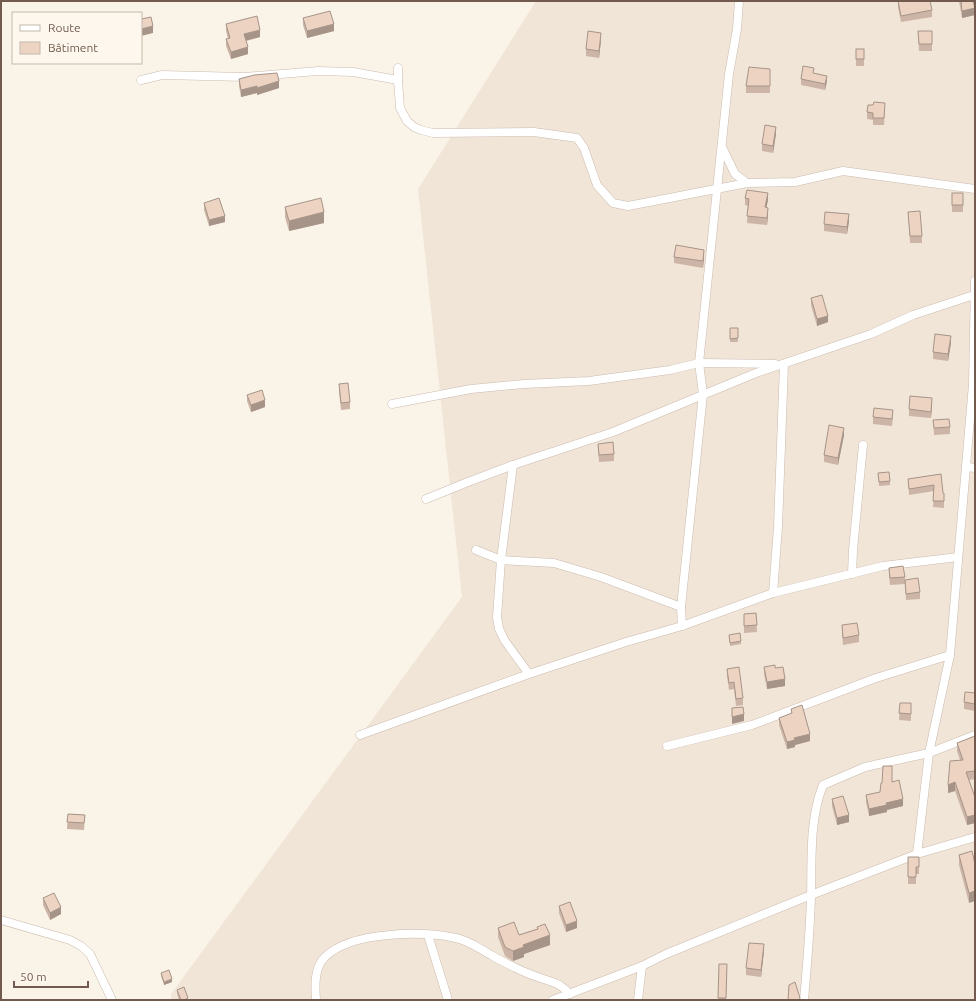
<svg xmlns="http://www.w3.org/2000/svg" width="976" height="1001" font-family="Ubuntu,sans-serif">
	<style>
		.residential { fill: #f1e5d7 }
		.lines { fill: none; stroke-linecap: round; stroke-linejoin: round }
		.minor-casing { stroke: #cbbbaf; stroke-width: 9 }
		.minor { stroke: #fff; stroke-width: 8 }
		.wall { fill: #ccb5a7 }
		.shaded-wall { fill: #a69488 }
		.building { fill: #edd3c2; stroke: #a69488 }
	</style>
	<rect width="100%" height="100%" fill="#faf3e7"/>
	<polygon class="residential" points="536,1 975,1 975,1000 171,1000 171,994 462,597 418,189"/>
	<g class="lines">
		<g class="minor-casing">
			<g id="minor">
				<polyline points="398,68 398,80 400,108 407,121 414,127 421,130 433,133 534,132 577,138 584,148 597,185 613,203 628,206 747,183 795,182 843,171 975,189"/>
				<polyline points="141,80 162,75 245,77 318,71 353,72 398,80"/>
				<polyline points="722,147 735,174 747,183"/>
				<polyline points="975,281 973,384 950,655 929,753 917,854 975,837"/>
				<polyline points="392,404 471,389 524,384 589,381 670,370 699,363 775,364"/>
				<polyline points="513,465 501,560 497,617 499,629 505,641 529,674"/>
				<polyline points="967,467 975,468"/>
				<polyline points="426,499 468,482 513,465 613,432 756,373 871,334 913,315 974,295"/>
				<polyline points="476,550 501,560 554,563 601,577 681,607"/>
				<polyline points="852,574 853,550 863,445"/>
				<polyline points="773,593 778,527 784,364"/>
				<polyline points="682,626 681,607 703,394 699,363 729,74 737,29 739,1"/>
				<polyline points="360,735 529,674 626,642 682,626 773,593 883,566 958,557"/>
				<polyline points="667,746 752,725 876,678 950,655"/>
				<polyline points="1,920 70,940 81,946 90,954 112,1000"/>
				<polyline points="428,935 448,1000"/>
				<path d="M316,1000C315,986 314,967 325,957C351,931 423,931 456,938C470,941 480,949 491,955C499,960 508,964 516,968C529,975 542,978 555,983C561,985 566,990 570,994"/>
				<polyline points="553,1000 642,966 666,954 811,895 917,854"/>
				<polyline points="638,1000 642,966"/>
				<path d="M804,1000C807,966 810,931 811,897C812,860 809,820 823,785L865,767L929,753L975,735"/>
			</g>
		</g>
		<use href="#minor" class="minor"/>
	</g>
	<g class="wall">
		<polygon points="898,1 932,10 932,17 901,22 898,7"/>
		<polygon points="959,1 973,1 975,15 962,18"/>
		<polygon points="303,18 334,31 307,38 303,25"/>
		<polygon points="226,24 260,37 246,41 248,54 231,59 226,46 226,39 228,39 226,31"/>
		<polygon points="918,31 932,31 932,51 919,51"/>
		<polygon points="601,40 599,58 586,56 586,49"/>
		<rect x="856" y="49" width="8" height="17"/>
		<polygon points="770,69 770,93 746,93 746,86"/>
		<polygon points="239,79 279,88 257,95 257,93 241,97 239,86"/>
		<polygon points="801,79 827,81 825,90 801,85"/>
		<polygon points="885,110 884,125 873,125 873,120 867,119 867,112"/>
		<polygon points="776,134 773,153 762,151 762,144"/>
		<rect x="952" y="193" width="11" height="19"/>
		<polygon points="745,198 768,200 766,208 768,215 767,225 747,223 748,206 745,205"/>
		<polygon points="204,203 225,222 209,226 204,210"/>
		<polygon points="285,207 324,223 289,231 285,217"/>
		<polygon points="908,212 922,236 922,243 910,243"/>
		<polygon points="849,221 847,234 824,231 824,224"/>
		<polygon points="674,257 704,257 703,268 674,263"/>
		<polygon points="811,298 828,322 817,326 811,305"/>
		<rect x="730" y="328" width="8" height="14"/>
		<polygon points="951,343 948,361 933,359 933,352"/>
		<polygon points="339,384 350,402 350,409 341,410 339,391"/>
		<polygon points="247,395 265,407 251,412 247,401"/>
		<polygon points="932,405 931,418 909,416 909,409"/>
		<polygon points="873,417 893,417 892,426 873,424"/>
		<polygon points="933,420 950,427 950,434 934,435"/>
		<polygon points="844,435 838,465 824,462 824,455"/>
		<polygon points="598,444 614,454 614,461 599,462 598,451"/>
		<polygon points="878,473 890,481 890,485 879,486"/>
		<polygon points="941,474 943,493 944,493 944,508 933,507 934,491 909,495 908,479"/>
		<polygon points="889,568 905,577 905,584 890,585 889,575"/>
		<polygon points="905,580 920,592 920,599 906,600"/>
		<polygon points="756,613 757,632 744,633 744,614"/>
		<polygon points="842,625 859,635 859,642 843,645 842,632"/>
		<polygon points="729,635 741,641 741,644 730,646"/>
		<polygon points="764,667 785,686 767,689 764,674"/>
		<polygon points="727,669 743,698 743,705 736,706 734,689 729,690 727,676"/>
		<polygon points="975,693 975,711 964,709 964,702"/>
		<polygon points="900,703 911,703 911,721 899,720"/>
		<polygon points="791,709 810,741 795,745 795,747 787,749 779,725 779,718 791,714"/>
		<polygon points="975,736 975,779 969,780 975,797 975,823 967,825 955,791 948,793 960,760 957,751 957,743"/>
		<polygon points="892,782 903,806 887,810 887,812 869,816 866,802 866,795 880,792"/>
		<polygon points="832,799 849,822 837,825 832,806"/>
		<polygon points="68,814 85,815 84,830 67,829"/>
		<polygon points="972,851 969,903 959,865 959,855"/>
		<polygon points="908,857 919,857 919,874 916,874 916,884 908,884"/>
		<polygon points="43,898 61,914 50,920 43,905"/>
		<polygon points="559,906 577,928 566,932 559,913"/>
		<polygon points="537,927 550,945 524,954 524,957 513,961 505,956 498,937 498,928 519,935 537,929"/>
		<polygon points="764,951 761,977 746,975 746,968"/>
		<polygon points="719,964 727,964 726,1000 718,1000"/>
		<polygon points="161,973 172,982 164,985 161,976"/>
		<polygon points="177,990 188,1000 179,1000 177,993"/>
	</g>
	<g class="shaded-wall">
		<polygon points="975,8 975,15 962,18 962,11"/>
		<polygon points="334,24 334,31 307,38 307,31"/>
		<polygon points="153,26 153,33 141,36 141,29"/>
		<polygon points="260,30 260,37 244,41 244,34"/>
		<polygon points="601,33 601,40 599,58 599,51"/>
		<polygon points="248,47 248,54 231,59 231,52"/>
		<polygon points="827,76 827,81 825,90 825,84"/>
		<polygon points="279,81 279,88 257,95 257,88"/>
		<polygon points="257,86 257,93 241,97 241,90"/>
		<polygon points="776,127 776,134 773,153 773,146"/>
		<polygon points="768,193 768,200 765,214 765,207"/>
		<polygon points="768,208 768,215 767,225 767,218"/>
		<polygon points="324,212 324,223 289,231 289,221"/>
		<polygon points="849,214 849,221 847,234 847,227"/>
		<polygon points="225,216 225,222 209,226 209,220"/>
		<polygon points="704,250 704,257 703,268 703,261"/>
		<polygon points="828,316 828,322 817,326 817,319"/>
		<polygon points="951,336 951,343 948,361 948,354"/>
		<polygon points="932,398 932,405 931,418 931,412"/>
		<polygon points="265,400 265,407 251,412 251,405"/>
		<polygon points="844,428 844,435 838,465 838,458"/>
		<polygon points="785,679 785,686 767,689 767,682"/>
		<polygon points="744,714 744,721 732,724 732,717"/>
		<polygon points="810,734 810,741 795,745 795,747 787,749 787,742 794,738"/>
		<polygon points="955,782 955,791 948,793 948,785"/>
		<polygon points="903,799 903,806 887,810 887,812 869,816 869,809 886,803"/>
		<polygon points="849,815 849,822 837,825 837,818"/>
		<polygon points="975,815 975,823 967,825 967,817"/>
		<polygon points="975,891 975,901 969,903 969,893"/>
		<polygon points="61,907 61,914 50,920 50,913"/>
		<polygon points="577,921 577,928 566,932 566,925"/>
		<polygon points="550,935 550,945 524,954 524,957 513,961 513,951 523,945"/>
		<polygon points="764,944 764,951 761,977 761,970"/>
		<polygon points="172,979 172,982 164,985 164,982"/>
	</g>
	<g class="building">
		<polygon points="898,1 930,1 932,10 901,16"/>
		<polygon points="961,1 973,1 975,8 962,11"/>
		<polygon points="330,11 334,24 307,31 303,18"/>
		<polygon points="257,16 260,30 244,34 248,47 231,52 226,39 230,38 226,24"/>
		<polygon points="151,17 153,26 141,29 141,19"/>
		<polygon points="588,31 601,33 599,51 586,49"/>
		<polygon points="918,31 932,31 932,44 919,44"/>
		<rect x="856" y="49" width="8" height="10"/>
		<polygon points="803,66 814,68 813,73 827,76 825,84 801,79"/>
		<polygon points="749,67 770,69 770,86 746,86"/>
		<polygon points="277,73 279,81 257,88 257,86 241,90 239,79 254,75"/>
		<polygon points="874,102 885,103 884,118 873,118 873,113 867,112 868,105 873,105"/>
		<polygon points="765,125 776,127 773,146 762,144"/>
		<polygon points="747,190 768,193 765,207 768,208 767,218 747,216 749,199 745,198"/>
		<rect x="952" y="193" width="11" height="12"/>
		<polygon points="219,198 225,216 209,220 204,203"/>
		<polygon points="321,198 324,212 289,221 285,207"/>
		<polygon points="920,211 922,236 910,236 908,212"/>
		<polygon points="825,212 849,214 847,227 824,224"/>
		<polygon points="676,245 704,250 703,261 674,257"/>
		<polygon points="822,295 828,316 817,319 811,298"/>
		<polygon points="730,328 738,328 738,338 730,339"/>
		<polygon points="935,334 951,336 948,354 933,352"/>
		<polygon points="348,383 350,402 341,403 339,384"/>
		<polygon points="262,390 265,400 251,405 247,395"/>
		<polygon points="910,396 932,398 931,412 909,409"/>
		<polygon points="874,408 893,410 892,419 873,417"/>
		<polygon points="949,419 950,427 934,428 933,420"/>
		<polygon points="829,425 844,428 838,458 824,455"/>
		<polygon points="613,442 614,454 599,455 598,444"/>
		<polygon points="889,472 890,481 879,482 878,473"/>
		<polygon points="941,474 943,493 944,493 944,501 933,501 934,485 909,489 908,479"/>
		<polygon points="903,566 905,577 890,578 889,568"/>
		<polygon points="918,578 920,592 906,594 905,580"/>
		<polygon points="756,613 757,625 744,626 744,614"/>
		<polygon points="857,623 859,635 843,638 842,625"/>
		<polygon points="740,633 741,641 730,643 729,635"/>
		<polygon points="775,665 775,668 783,667 785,679 767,682 764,667"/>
		<polygon points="739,667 743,698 736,699 734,682 729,683 727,669"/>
		<polygon points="965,692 975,693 975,704 964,702"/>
		<polygon points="900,703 911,703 911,714 899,713"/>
		<polygon points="802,705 810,734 794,738 795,740 787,742 779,718 792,713 791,709"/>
		<polygon points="743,707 744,714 732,717 732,708"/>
		<polygon points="975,736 975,771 966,772 975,797 975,815 967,817 955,782 948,785 950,761 963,760 957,743"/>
		<polygon points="883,766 892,766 892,782 899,780 903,799 886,803 887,805 869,809 866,795 880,792 881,783 882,783"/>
		<polygon points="843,796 849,815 837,818 832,799"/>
		<polygon points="68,814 85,815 84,823 67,822"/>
		<polygon points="972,851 975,864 975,891 969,893 959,855"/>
		<polygon points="908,857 919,857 919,867 916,867 916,877 908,877"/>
		<polygon points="54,893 61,907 50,913 43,898"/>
		<polygon points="570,902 577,921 566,925 559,906"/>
		<polygon points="514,922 519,935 538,929 537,927 545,924 550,935 523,945 524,947 513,951 505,947 498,928"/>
		<polygon points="749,943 764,944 761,970 746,968"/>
		<polygon points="719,964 727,964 726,998 718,998"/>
		<polygon points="169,970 172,979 164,982 161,973"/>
		<polygon points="795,982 800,998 799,1000 788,1000 789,985"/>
		<polygon points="184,987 188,998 184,1000 181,1000 177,990"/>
	</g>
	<rect width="976" height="1001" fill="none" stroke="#725b4e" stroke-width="4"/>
	<rect x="12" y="12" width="130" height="52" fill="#fdf7ed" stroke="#c5b9ad"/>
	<rect x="20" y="25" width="20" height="6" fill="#ffffff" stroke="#c5b9ad"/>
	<text x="48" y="32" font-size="12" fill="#725b4e">Route</text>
	<rect x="20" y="42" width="20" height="12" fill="#edd3c2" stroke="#c5b9ad"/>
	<text x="48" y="52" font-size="12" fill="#725b4e">Bâtiment</text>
	<path d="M14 981v6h74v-6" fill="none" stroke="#725b4e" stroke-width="2"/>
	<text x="20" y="981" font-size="12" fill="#725b4e" stroke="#fdf7ed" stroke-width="3" paint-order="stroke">50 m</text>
</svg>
